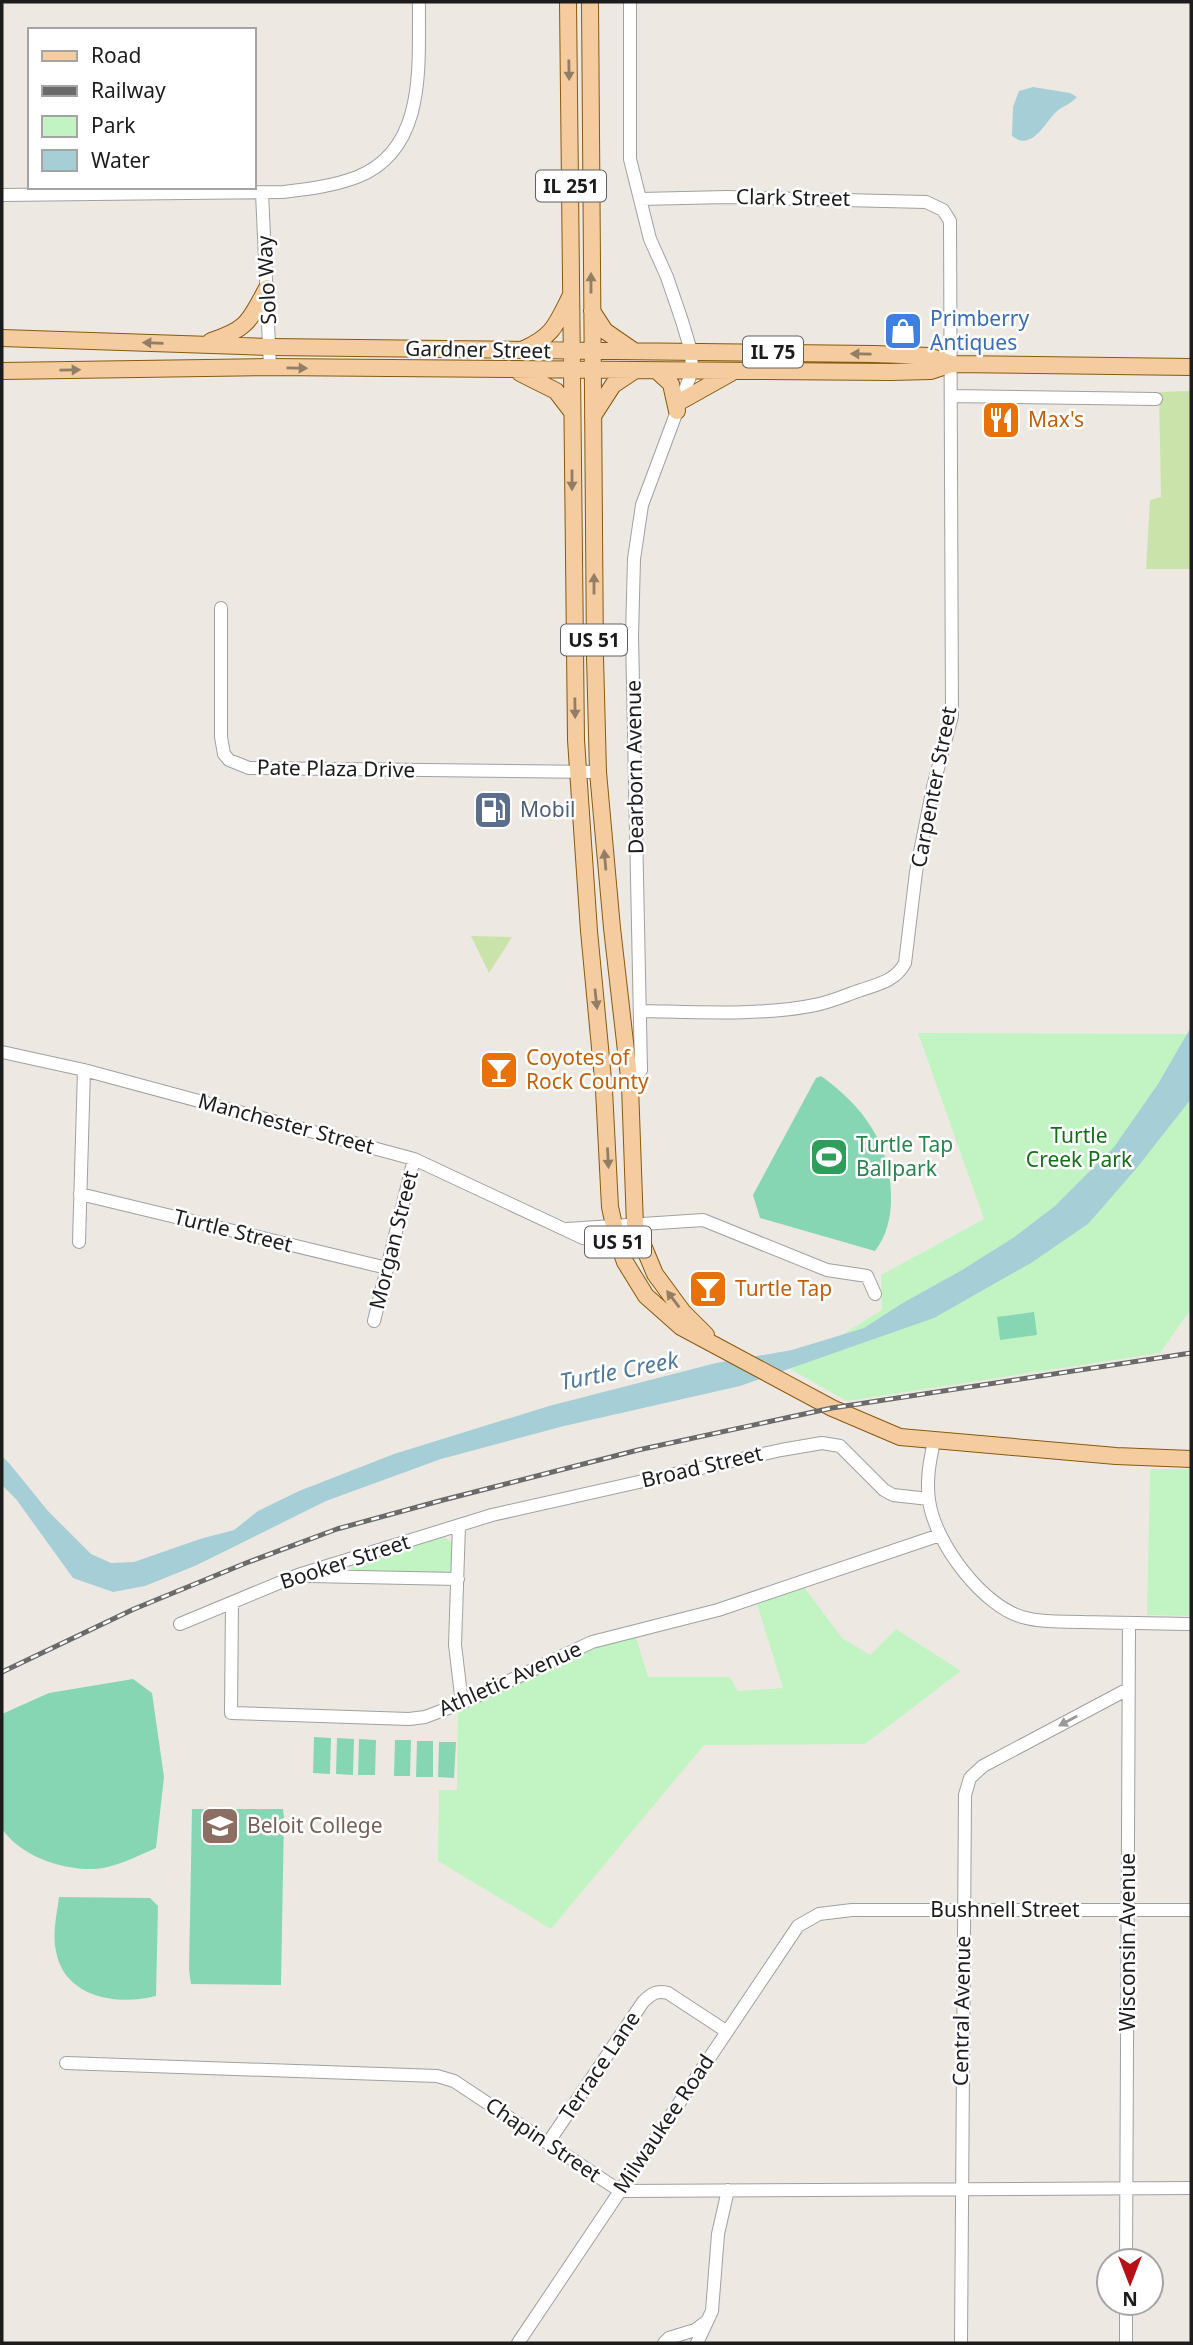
<svg xmlns="http://www.w3.org/2000/svg" width="1193" height="2345" viewBox="0 0 1193 2345" font-family="'Noto Sans',sans-serif">
	<rect width="100%" height="100%" fill="#ede9e2"/>
	<path fill="#c9e3ab" d="M1191,391V569H1146L1150,500L1161,497L1159,392Z
		M471,936L512,937L489,973Z"/>
	<path fill="#c2f4c3" d="M918,1033L1191,1034V1309L1160,1353L847,1401L788,1368L882,1310L881,1275L984,1219Z
		M1150,1469H1191V1616L1147,1615Z
		M444,1537L453,1543L451,1570L448,1573L351,1570V1567L355,1565Z
		M804,1587L842,1638L870,1655L896,1629L961,1671L865,1744L704,1745L551,1929L438,1861L439,1790H457L458,1711L588,1650L636,1637L648,1677H730L738,1691L783,1688L757,1604Z"/>
	<path fill="#86d6b4" d="M821,1076C864,1107 892,1145 891,1200C891,1218 886,1237 875,1251L760,1218L753,1195L816,1078Z
		M1034,1312L1037,1335L1000,1340L997,1317Z
		M133,1679L152,1693L164,1777L156,1848C137,1856 115,1868 94,1869C61,1870 21,1856 2,1829V1714L49,1693Z
		M314,1737L331,1738L330,1774L313,1773Z
		M337,1738L354,1739L353,1775L336,1774Z
		M359,1739L376,1740L375,1775H358Z
		M395,1740H411L410,1776H394Z
		M417,1741H433V1777H416Z
		M439,1742H456L454,1778L438,1777Z
		M192,1809H283L284,1817L281,1985L191,1984L189,1970Z
		M59,1897L150,1898L158,1906L156,1996C118,2006 64,1998 56,1951C52,1933 57,1914 59,1897Z"/>
	<path fill="#a6ced7" d="M1033,87L1070,93L1077,97C1070,105 1060,107 1055,113C1043,126 1031,151 1012,136L1013,107L1019,91Z
		M1191,1027V1099L1136,1169L1088,1224L1031,1263L934,1318L740,1386L564,1426L441,1459L326,1501L197,1565L145,1586L113,1592L73,1578L16,1499L2,1485V1456L9,1463L48,1511L91,1554L111,1563L134,1562L200,1539L234,1530L258,1511L299,1491L394,1454L549,1406L716,1363L792,1350L864,1328L901,1304L962,1270L1013,1238L1055,1206L1114,1147L1158,1084Z"/>
	<g fill="none" stroke-linecap="round" stroke-linejoin="round">
		<defs>
			<path id="minor" d="M630,2V159L650,239L667,277L682,321L691,351L692,371L642,505L634,559L632,636L641,1070L630,1086
				M262,193L270,367
				M2,195L283,192C308,189 334,186 357,177C428,149 418,63 419,2
				M640,199L727,197L926,202L943,210L950,221L952,716L933,787L916,872L905,963C896,980 880,984 861,990C846,995 831,1002 815,1005C762,1016 696,1012 641,1011
				M951,396L1156,399
				M221,608V737L224,754L229,760L249,768L598,772
				M2,1052L84,1070L414,1159L583,1238C608,1242 615,1240 635,1226
				M80,1194L387,1268
				M567,1229L703,1220L827,1270L867,1276L875,1294
				M79,1242L84,1070
				M374,1321L414,1159
				M934,1441C930,1460 926,1480 929,1500C934,1542 984,1609 1026,1618C1045,1623 1065,1621 1084,1622C1120,1623 1156,1623 1191,1624
				M459,1525L455,1645L462,1703
				M309,1576L458,1579
				M232,1603L231,1713L409,1719L425,1717L462,1703L592,1642L718,1610L940,1535
				M180,1624L298,1575L492,1515L781,1450L822,1443L840,1446L884,1490L893,1495L929,1499
				M66,2063L437,2076L454,2081L620,2191L1191,2188
				M548,2143L643,2002C651,1994 656,1990 668,1993L726,2031
				M1126,2261L1129,1623
				M518,2343L798,1926L819,1914L852,1910H1191
				M664,2343L669,2338L695,2330L707,2321
				M697,2343L712,2311L718,2234L728,2190
				M961,2343L965,1795L970,1778L983,1766L1128,1689
				M1126,2343V2303"/>
			<path id="major" d="M568,2L576,740L589,931L604,1090L610,1207L617,1239L625,1262L646,1296L681,1327L832,1408L900,1437L1116,1456L1191,1459
				M590,2L595,657L598,772L612,928L630,1086L635,1226L655,1274L683,1312L706,1335
				M592,311L605,331L634,351
				M2,338L270,347L874,354L929,356L952,364
				M211,341C248,329 249,321 267,288
				M524,349C553,336 556,325 570,297
				M2,371L270,367L891,372L931,371L952,364L1191,367
				M657,371L671,384L677,411
				M520,373L556,391L572,412
				M681,401L731,373
				M593,416L613,385L634,371"/>
		</defs>
		<use href="#minor" stroke="#a0a0a0" stroke-width="14"/>
		<use href="#major" stroke="#88590c" stroke-width="18"/>
		<use href="#minor" stroke="#fff" stroke-width="12"/>
		<use href="#major" stroke="#f4cca0" stroke-width="16"/>
		<defs>
			<path id="rail" d="M2,1672L134,1609L246,1563L337,1529L443,1500L638,1450L832,1408L1191,1353"/>
		</defs>
		<use href="#rail" stroke="#6a6a6a" stroke-width="5"/>
		<use href="#rail" stroke="#fff" stroke-width="2.5" stroke-dasharray="8" stroke-linecap="butt"/>
	</g>
	<defs><path id="oneway-solid" d="M-6-.8H1V-3.2L6.5 0L1 3.2V.8H-6Z" transform="scale(1.75)"/></defs>
	<g fill="#937d65">
		<use href="#oneway-solid" transform="translate(569 70) rotate(89)"/>
		<use href="#oneway-solid" transform="translate(591 283) rotate(-90)"/>
		<use href="#oneway-solid" transform="translate(153 343) rotate(-178)"/>
		<use href="#oneway-solid" transform="translate(861 354) rotate(-179)"/>
		<use href="#oneway-solid" transform="translate(297 368) rotate(1)"/>
		<use href="#oneway-solid" transform="translate(70 370) rotate(-1)"/>
		<use href="#oneway-solid" transform="translate(572 480) rotate(90)"/>
		<use href="#oneway-solid" transform="translate(594 584) rotate(-90)"/>
		<use href="#oneway-solid" transform="translate(575 708) rotate(89)"/>
		<use href="#oneway-solid" transform="translate(605 860) rotate(-95)"/>
		<use href="#oneway-solid" transform="translate(596 999) rotate(84)"/>
		<use href="#oneway-solid" transform="translate(608 1158) rotate(87)"/>
		<use href="#oneway-solid" transform="translate(673 1299) rotate(-127)"/>
	</g>
	<use fill="#999" href="#oneway-solid" transform="translate(1068 1721) rotate(152)"/>
	<defs>
		<symbol id="shop-square" viewBox="-11 -11 22 22"><rect x="-9" y="-9" width="18" height="18" rx="4" fill="#3f7fe0" stroke="#fff"/><path d="M-5-2.5h2.3a2.7 3.5 0 0 1 5.4 0H5L5.5 6h-11ZM-1.5-2.5h3a1.5 2.3 0 0 0-3 0Z" fill="#fff"/></symbol>
		<symbol id="restaurant-square" viewBox="-11 -11 22 22"><rect x="-9" y="-9" width="18" height="18" rx="4" fill="#e8710a" stroke="#fff"/><path d="M-5-6h1v4h1v-4h1v4h1v-4h1v5L-1.5 .5V6h-2V.5L-5-1ZM5-6V6H3V1.5H1.5Q1.5-4 5-6Z" fill="#fff"/></symbol>
		<symbol id="fuel-square" viewBox="-11 -11 22 22"><rect x="-9" y="-9" width="18" height="18" rx="4" fill="#5c6f8a" stroke="#fff"/><path d="M-5.5-6h7V0h2V4h1.3V-2.5L3-4.5l.8-.8L6-3V5H2.5V1h-1V6h-7ZM-4.2-4.7v3.2H.2V-4.7Z" fill="#fff"/></symbol>
		<symbol id="bar-square" viewBox="-11 -11 22 22"><rect x="-9" y="-9" width="18" height="18" rx="4" fill="#e8710a" stroke="#fff"/><path d="M-6-5H6L.8 .8V4.5H3.5V6h-7V4.5H-.8V.8Z" fill="#fff"/></symbol>
		<symbol id="stadium-square" viewBox="-11 -11 22 22"><rect x="-9" y="-9" width="18" height="18" rx="4" fill="#2e9e5b" stroke="#fff"/><path d="M0-5a6.5 5 0 1 0 0 10a6.5 5 0 1 0 0-10ZM-3.5-1.8h7v3.6h-7Z" fill="#fff"/></symbol>
		<symbol id="university-square" viewBox="-11 -11 22 22"><rect x="-9" y="-9" width="18" height="18" rx="4" fill="#8d6e63" stroke="#fff"/><path d="M0-5L7-2L0 1L-7-2ZM-4 1L0 2.5L4 1V4Q0 6-4 4Z" fill="#fff"/></symbol>
	</defs>
	<g fill-rule="evenodd">
		<use href="#shop-square" x="881" y="309" width="44" height="44"/>
		<use href="#restaurant-square" x="979" y="398" width="44" height="44"/>
		<use href="#fuel-square" x="471" y="788" width="44" height="44"/>
		<use href="#bar-square" x="477" y="1048" width="44" height="44"/>
		<use href="#stadium-square" x="807" y="1135" width="44" height="44"/>
		<use href="#bar-square" x="686" y="1267" width="44" height="44"/>
		<use href="#university-square" x="198" y="1804" width="44" height="44"/>
	</g>
	<g text-anchor="middle" stroke-width="5" stroke-linejoin="round" paint-order="stroke">
		<g fill="#fff" stroke="#606060" stroke-width="2">
			<rect x="536" y="170.5" width="70" height="31" rx="5"/>
			<rect x="743" y="336.5" width="60" height="31" rx="5"/>
			<rect x="561" y="624.5" width="66" height="31" rx="5"/>
			<rect x="585" y="1226.5" width="66" height="31" rx="5"/>
		</g>
		<g font-size="19" font-weight="bold" fill="#1c1c1c">
			<text x="571" y="193">IL 251</text>
			<text x="773" y="359">IL 75</text>
			<text x="594" y="647">US 51</text>
			<text x="618" y="1249">US 51</text>
		</g>
		<g font-size="21" fill="#1c1c1c" stroke="#fff">
			<text transform="translate(793 198) rotate(1)" y="7">Clark Street</text>
			<text transform="translate(267 280) rotate(-93)" y="7">Solo Way</text>
			<text transform="translate(478 350) rotate(1)" y="7">Gardner Street</text>
			<text transform="translate(635 767) rotate(-91)" y="7">Dearborn Avenue</text>
			<text transform="translate(336 769) rotate(1)" y="7">Pate Plaza Drive</text>
			<text transform="translate(934 787) rotate(-79)" y="7">Carpenter Street</text>
			<text transform="translate(286 1124) rotate(15)" y="7">Manchester Street</text>
			<text transform="translate(233 1231) rotate(14)" y="7">Turtle Street</text>
			<text transform="translate(394 1240) rotate(-76)" y="7">Morgan Street</text>
			<text transform="translate(702 1467) rotate(-13)" y="7">Broad Street</text>
			<text transform="translate(345 1562) rotate(-18)" y="7">Booker Street</text>
			<text transform="translate(510 1679) rotate(-24)" y="7">Athletic Avenue</text>
			<text x="1005" y="1917">Bushnell Street</text>
			<text transform="translate(1128 1942) rotate(-90)" y="7">Wisconsin Avenue</text>
			<text transform="translate(962 2011) rotate(-89)" y="7">Central Avenue</text>
			<text transform="translate(600 2066) rotate(-56)" y="7">Terrace Lane</text>
			<text transform="translate(664 2124) rotate(-56)" y="7">Milwaukee Road</text>
			<text transform="translate(543 2140) rotate(34)" y="7">Chapin Street</text>
		</g>
		<g font-size="21" fill="#366cbe" stroke="#fff" text-anchor="start">
			<text x="930" y="326">Primberry<tspan x="930" dy="24">Antiques</tspan></text>
		</g>
		<g font-size="21" fill="#c56008" stroke="#fff" text-anchor="start">
			<text x="1028" y="427">Max's</text>
			<text x="526" y="1065">Coyotes of<tspan x="526" dy="24">Rock County</tspan></text>
			<text x="735" y="1296">Turtle Tap</text>
		</g>
		<g font-size="21" fill="#4e5e75" stroke="#fff" text-anchor="start">
			<text x="520" y="817">Mobil</text>
		</g>
		<g font-size="21" fill="#147017" stroke="#fff">
			<text x="1079" y="1143">Turtle<tspan x="1079" dy="24">Creek Park</tspan></text>
		</g>
		<g font-size="21" fill="#27864d" stroke="#fff" text-anchor="start">
			<text x="856" y="1152">Turtle Tap<tspan x="856" dy="24">Ballpark</tspan></text>
		</g>
		<g font-size="21" fill="#785e54" stroke="#fff" text-anchor="start">
			<text x="247" y="1833">Beloit College</text>
		</g>
		<g font-size="23" font-style="italic" fill="#4e799c" stroke="#fff">
			<text transform="translate(619 1371) rotate(-11)" y="8">Turtle Creek</text>
		</g>
	</g>
	<rect width="1193" height="2345" fill="none" stroke="#1c1c1c" stroke-width="7"/>
	<rect x="28" y="28" width="228" height="161" fill="#ffffff" stroke="#a4a4a4" stroke-width="2"/>
	<rect x="42" y="51" width="35" height="10" fill="#f4cca0" stroke="#a4a4a4" stroke-width="2"/>
	<text x="91" y="63" font-size="21" fill="#1c1c1c">Road</text>
	<rect x="42" y="86" width="35" height="10" fill="#6a6a6a" stroke="#a4a4a4" stroke-width="2"/>
	<text x="91" y="98" font-size="21" fill="#1c1c1c">Railway</text>
	<rect x="42" y="116" width="35" height="21" fill="#c2f4c3" stroke="#a4a4a4" stroke-width="2"/>
	<text x="91" y="133" font-size="21" fill="#1c1c1c">Park</text>
	<rect x="42" y="150" width="35" height="21" fill="#a6ced7" stroke="#a4a4a4" stroke-width="2"/>
	<text x="91" y="168" font-size="21" fill="#1c1c1c">Water</text>
	<g transform="translate(1130 2282) rotate(180)"><circle r="33" fill="#ffffff" stroke="#a4a4a4" stroke-width="2"/>
	<path d="M0-5L12 26L0 18L-12 26Z" fill="#b81017"/>
	<text y="-10" font-size="19" font-weight="bold" text-anchor="middle" fill="#1c1c1c">N</text>
	</g>
</svg>
